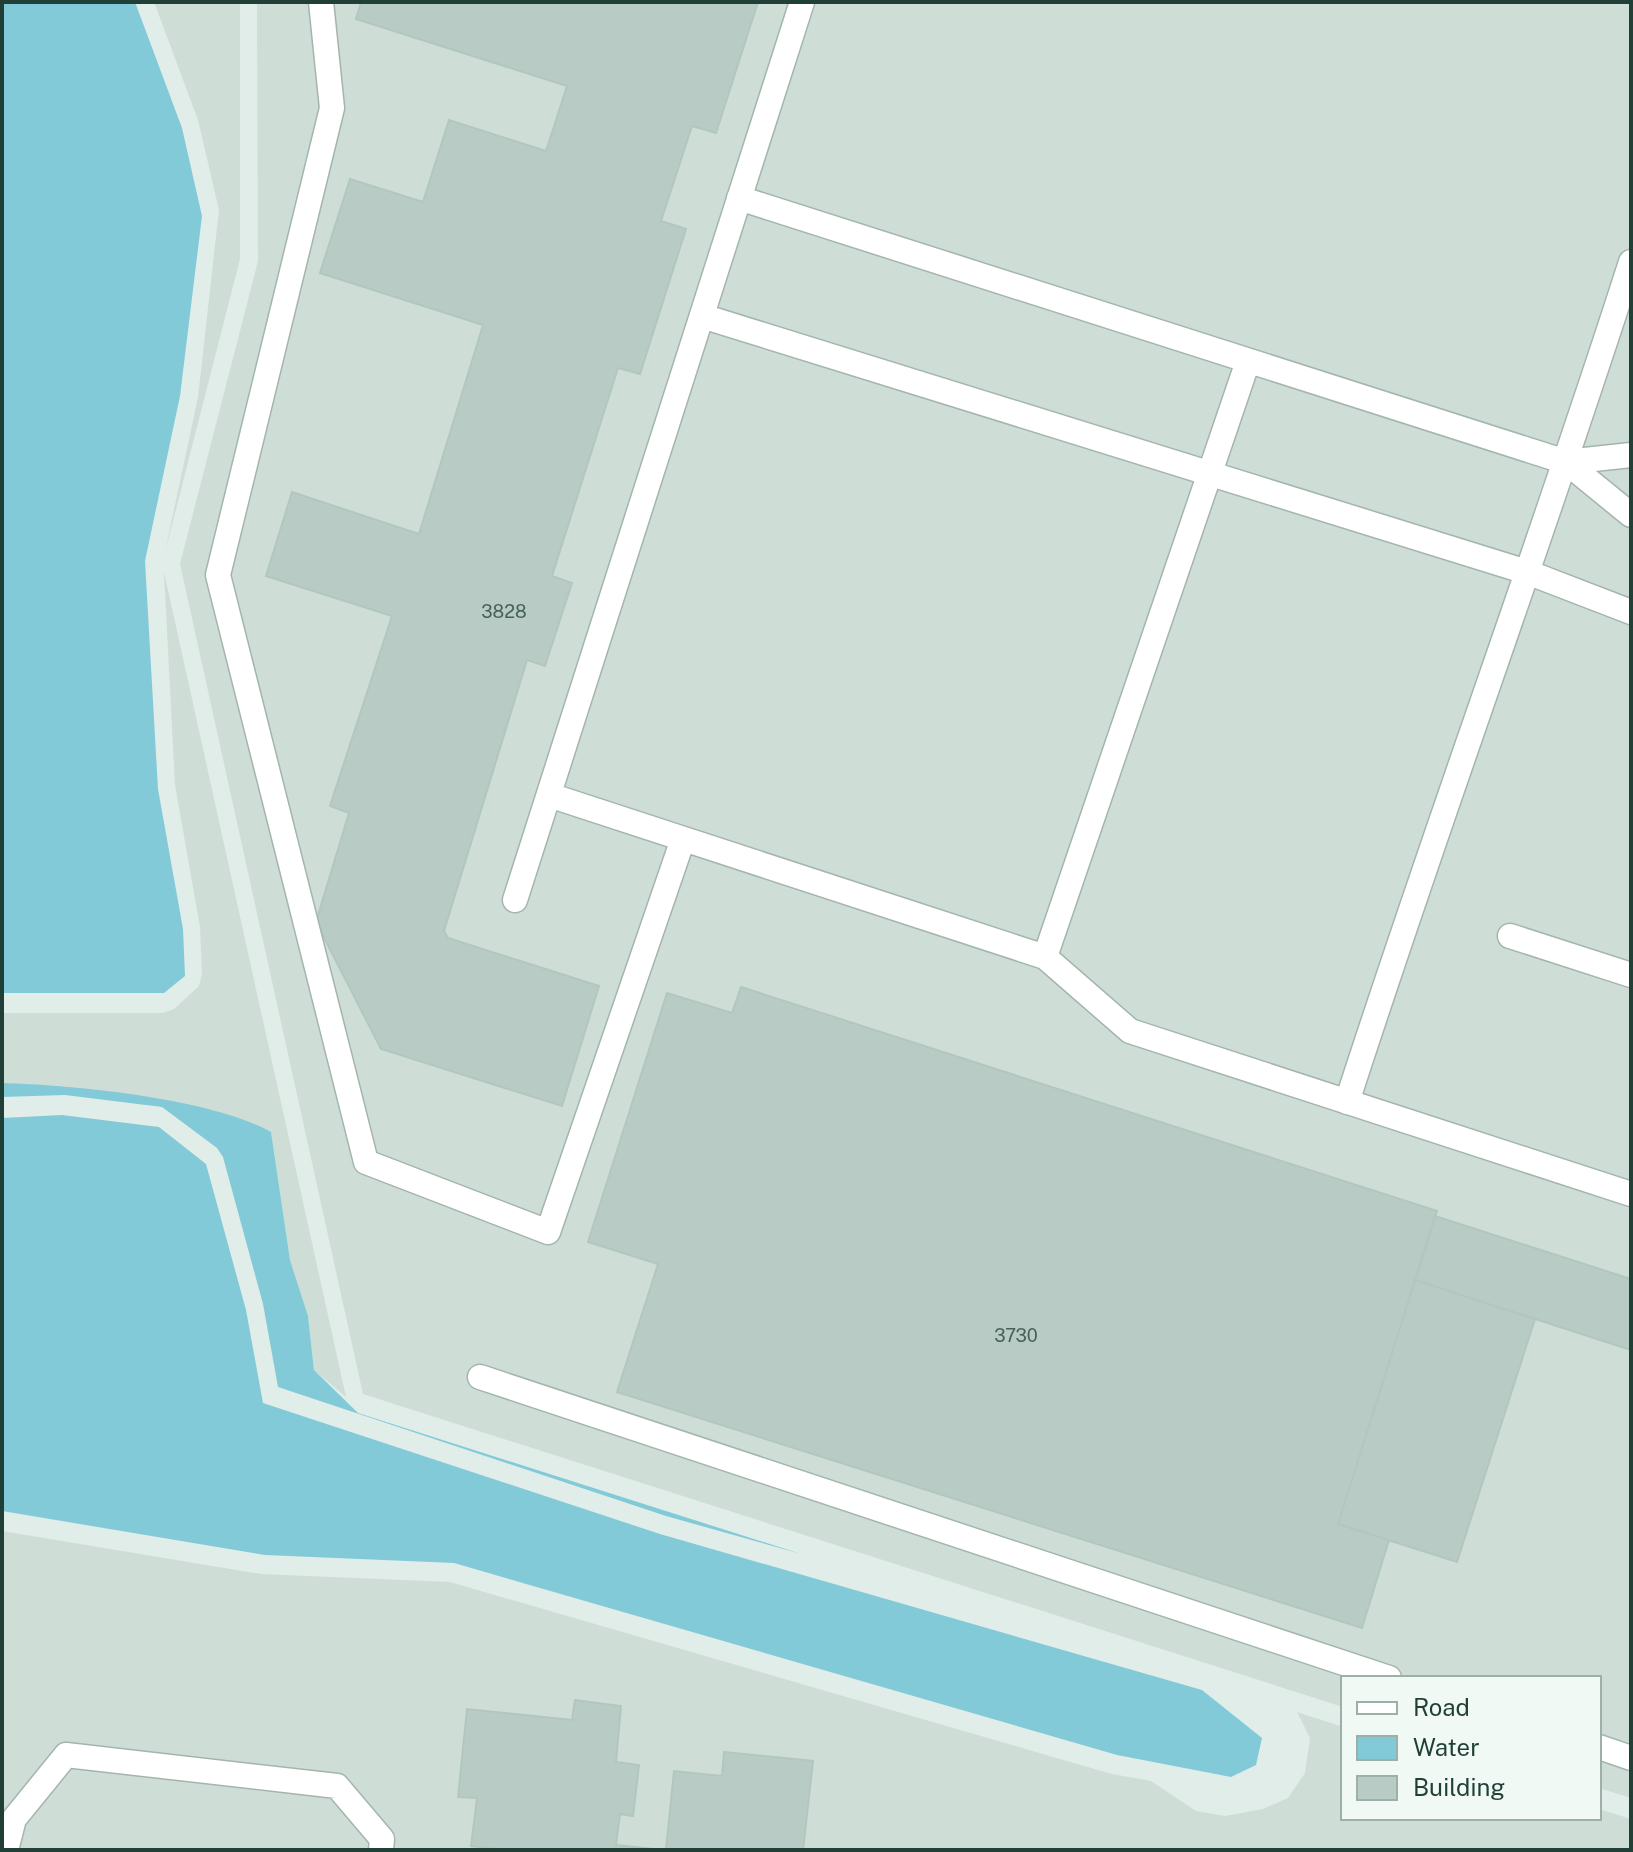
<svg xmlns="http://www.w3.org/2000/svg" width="1633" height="1852" viewBox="0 0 1633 1852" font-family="'Public Sans',sans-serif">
	<rect width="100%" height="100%" fill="#e1ede8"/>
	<path fill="#cfddd7" d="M154,2H240V259L165,552L198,397L219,210L198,120Z
		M257,2H1631V1798L1599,1788V1678H1343V1707L363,1394L180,564L258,261Z
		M164,572L346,1397L314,1370L308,1316L290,1260L271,1132L125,1094L2,1083V1013H163L174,1009L199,986L202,974L200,927L175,785Z
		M2,1531L261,1574L450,1582L1112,1774L1151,1781L1196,1811L1225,1816L1263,1809L1288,1798L1305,1773L1310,1738L1297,1712L1343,1727V1818H1599V1809L1631,1819V1850H2Z"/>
	<path fill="#83cad8" d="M2,2H135L182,128L202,216L180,396L145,561L158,789L183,929L185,976L164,993H2Z
		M2,1083C73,1085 210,1098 271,1132L290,1260L308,1316L314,1370L358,1413L801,1554L666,1516L278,1387L263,1304L223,1157L217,1148L162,1107L65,1095L2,1097Z
		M62,1115L159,1127L206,1164L246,1310L263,1403L660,1534L1202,1690L1262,1738L1256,1765L1231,1777L1117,1755L454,1563L265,1555L2,1511V1118Z"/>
	<path fill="#b8cbc4" stroke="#b2c7bf" stroke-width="2" d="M361,2H758L716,133L692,126L661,221L686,229L640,374L618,368L552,576L572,583L545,666L527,660L444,931L448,938L599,986L562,1106L381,1049L316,922L349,813L330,806L392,616L266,576L292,492L419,534L483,325L320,273L350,179L423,202L449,120L546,151L567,86L356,19Z
		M741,987L1437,1211L1338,1524L1389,1540L1362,1628L617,1392L658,1264L588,1242L667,993L732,1013Z
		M1435,1216L1631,1279V1350L1415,1280Z
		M1415,1280L1535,1319L1457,1562L1338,1524Z
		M575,1700L621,1706L616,1762L639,1765L633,1816L620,1814L616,1845L663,1850H505L471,1846L477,1798L458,1797L467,1709L572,1720Z
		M724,1752L813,1761L803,1850H666L674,1771L722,1776Z"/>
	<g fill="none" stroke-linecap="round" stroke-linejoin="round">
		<defs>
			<path id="minor" d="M321,2L332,108L218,575L366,1162L548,1232L683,839
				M739,198L1566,462L1631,515
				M702,316L1527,572L1631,612
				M1566,462L1631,455
				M549,795L1045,957L1130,1031L1631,1194
				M515,900L802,2
				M1510,936L1631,975
				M1045,957L1248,361
				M1347,1102C1438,820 1541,543 1631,262
				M480,1377L1389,1678
				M1599,1747L1631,1758
				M6,1850L14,1819L66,1755L337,1786L382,1839L381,1850"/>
		</defs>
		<use href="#minor" stroke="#a3b5af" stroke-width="27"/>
		<use href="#minor" stroke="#fff" stroke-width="24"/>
	</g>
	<g text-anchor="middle" stroke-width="6" stroke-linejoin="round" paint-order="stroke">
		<g font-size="18" fill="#45625a">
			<text x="504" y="618">3828</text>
			<text x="1016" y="1342">3730</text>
		</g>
	</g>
	<rect width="1633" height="1852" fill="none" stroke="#1f3f37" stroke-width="8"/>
	<rect x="1341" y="1676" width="260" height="144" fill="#f1f9f5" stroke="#9dafa9" stroke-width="2"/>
	<rect x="1357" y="1702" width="40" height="12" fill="#ffffff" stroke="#9dafa9" stroke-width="2"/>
	<text x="1413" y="1716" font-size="24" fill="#1f3f37">Road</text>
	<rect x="1357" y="1736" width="40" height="24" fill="#83cad8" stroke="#9dafa9" stroke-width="2"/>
	<text x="1413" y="1756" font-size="24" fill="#1f3f37">Water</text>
	<rect x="1357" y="1776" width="40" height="24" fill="#b8cbc4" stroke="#9dafa9" stroke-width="2"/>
	<text x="1413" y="1796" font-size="24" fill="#1f3f37">Building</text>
</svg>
